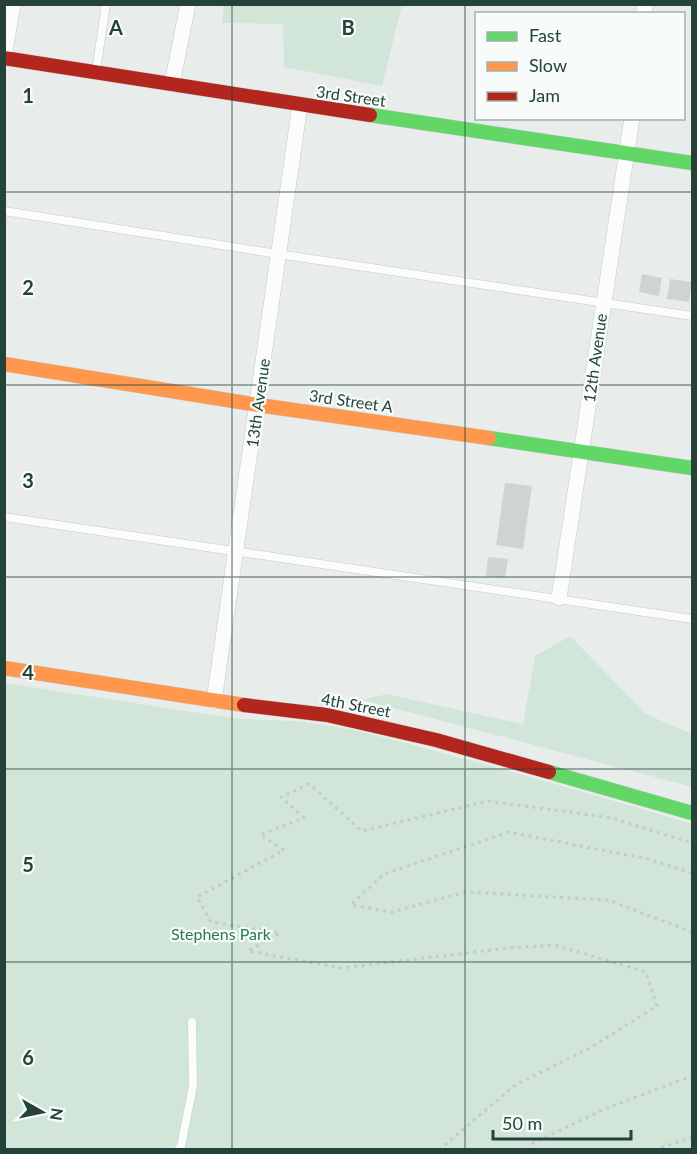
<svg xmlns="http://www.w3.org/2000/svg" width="697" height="1154" viewBox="0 0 697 1154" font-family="Lato,sans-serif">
	<rect width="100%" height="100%" fill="#e8edeb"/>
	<path fill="#d1e6d8" d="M224,5V4L402,5L382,86L284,67L283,24L222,23Z
		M570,636L646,714L692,734V787L363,700L386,694L523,724L535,656Z
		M4,683L239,719C263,720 287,720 312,723C364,730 416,746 468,760C543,780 618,802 692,824V1149H5Z"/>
	<path fill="#cfd4d2" d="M642,274L662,278L659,296L639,292Z
		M670,279L692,282L689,302L667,299Z
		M505,483L532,486L523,549L496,545Z
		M488,557L508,559L505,578L486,576Z"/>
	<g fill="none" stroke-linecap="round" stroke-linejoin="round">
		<defs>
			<path id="lane" d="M96,71L106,4
				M4,211L278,254L692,316
				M4,517L692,619
				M178,1150L181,1146L193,1086L192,1022"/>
			<path id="street" d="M644,14L645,4
				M4,56L13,4
				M172,84L188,4
				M559,598L632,118
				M214,701L300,105"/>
			<path id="fast" d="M370,115L692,163
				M489,438L692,468
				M549,772L692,813"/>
			<path id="slow" d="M4,364L258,405L489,438
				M4,668L244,705"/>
			<path id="jam" d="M4,58L370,115
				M244,705L327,715L436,740L549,772"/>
		</defs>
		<use href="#lane" stroke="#c5cac8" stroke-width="9"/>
		<use href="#street" stroke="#c5cac8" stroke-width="16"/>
		<use href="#fast" stroke="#c3cbc8" stroke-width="15"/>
		<use href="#slow" stroke="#c3cbc8" stroke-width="15"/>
		<use href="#jam" stroke="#c3cbc8" stroke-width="15"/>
		<path stroke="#c3ccca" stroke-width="3" stroke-dasharray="3 4.5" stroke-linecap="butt" d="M692,873L648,859L509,832L384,874L351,905L392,912L466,892L608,900L692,932
			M439,1150L515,1085L590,1048L657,1006L646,972L555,945L508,948L342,968L248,951L280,933L211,922L197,897L284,850L260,835L304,818L281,797L309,784L362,831L488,801L612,818L692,843
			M527,1150L533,1143L607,1108L692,1076
			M654,1150L692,1137"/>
		<use href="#lane" stroke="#fcfcfc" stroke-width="8"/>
		<use href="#street" stroke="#fcfcfc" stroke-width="15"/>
		<use href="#fast" stroke="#63d668" stroke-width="14"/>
		<use href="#slow" stroke="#ff974d" stroke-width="14"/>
		<use href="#jam" stroke="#b3261e" stroke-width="14"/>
	</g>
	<path fill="none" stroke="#24423a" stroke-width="1.5" stroke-opacity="0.55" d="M232,4V1150M465,4V1150M4,192H692M4,385H692M4,577H692M4,769H692M4,962H692"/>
	<g text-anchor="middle" stroke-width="4.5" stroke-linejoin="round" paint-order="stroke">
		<g font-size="16" fill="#24423a" stroke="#f7fbf9">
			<text transform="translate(351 96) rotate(8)" y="6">3rd Street</text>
			<text transform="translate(595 358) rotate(-82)" y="6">12th Avenue</text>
			<text transform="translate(351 401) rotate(8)" y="6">3rd Street A</text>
			<text transform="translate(258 403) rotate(-82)" y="6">13th Avenue</text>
			<text transform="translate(356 705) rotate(11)" y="6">4th Street</text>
		</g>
		<g font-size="16" fill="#2d7a4b" stroke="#f7fbf9">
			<text x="221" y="940">Stephens Park</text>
		</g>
	</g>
	<g font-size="20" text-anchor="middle" font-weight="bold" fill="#24423a" stroke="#f7fbf9" stroke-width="4.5" stroke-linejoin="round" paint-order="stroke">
		<text x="116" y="35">A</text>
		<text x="348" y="35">B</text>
		<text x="28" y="103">1</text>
		<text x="28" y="295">2</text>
		<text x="28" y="488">3</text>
		<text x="28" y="680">4</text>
		<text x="28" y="872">5</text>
		<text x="28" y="1065">6</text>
	</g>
	<rect width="697" height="1154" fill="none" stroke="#24423a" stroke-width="12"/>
	<rect x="475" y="12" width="210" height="108" fill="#f7fbf9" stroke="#a3b1ad" stroke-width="1.5"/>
	<rect x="487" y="32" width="30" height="9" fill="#63d668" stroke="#a3b1ad" stroke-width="1.5"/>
	<text x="529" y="42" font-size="18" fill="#24423a">Fast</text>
	<rect x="487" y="62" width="30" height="9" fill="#ff974d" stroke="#a3b1ad" stroke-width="1.5"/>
	<text x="529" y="72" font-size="18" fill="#24423a">Slow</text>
	<rect x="487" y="92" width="30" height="9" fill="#b3261e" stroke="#a3b1ad" stroke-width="1.5"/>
	<text x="529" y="102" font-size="18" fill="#24423a">Jam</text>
	<g transform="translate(42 1112) rotate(99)" stroke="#f7fbf9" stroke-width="4.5" paint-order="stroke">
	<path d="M0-4.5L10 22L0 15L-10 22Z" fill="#24423a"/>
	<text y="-9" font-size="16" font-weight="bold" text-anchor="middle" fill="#24423a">N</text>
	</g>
	<path d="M493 1130v9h138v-9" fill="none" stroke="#24423a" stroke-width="3"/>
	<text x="502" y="1130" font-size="18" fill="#24423a" stroke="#f7fbf9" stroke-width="4.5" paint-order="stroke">50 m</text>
</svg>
